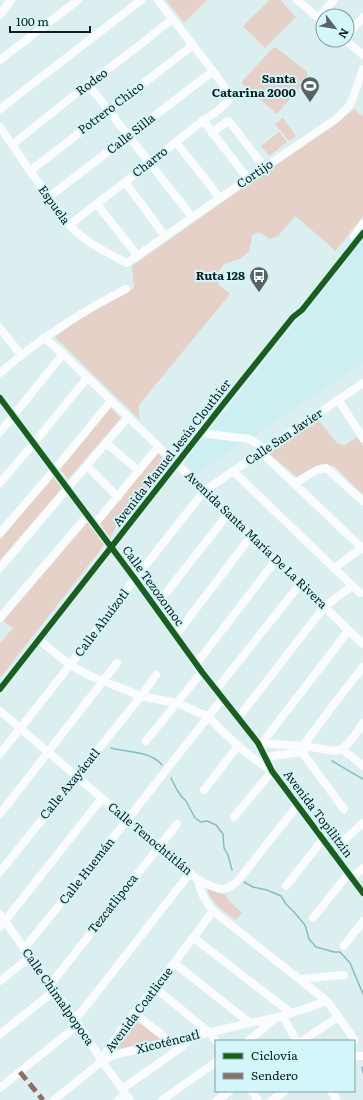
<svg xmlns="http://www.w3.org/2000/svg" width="363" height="1100" viewBox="0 0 363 1100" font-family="Literata,serif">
	<rect width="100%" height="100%" fill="#dbeef0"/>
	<path fill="#cdeff2" d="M363,238V363L197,473L185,462Z"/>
	<path fill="#e5d1c8" d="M166,0H207L184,23Z
		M270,0H280L296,17L265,48L243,26Z
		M273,48H277L307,72L308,76L306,80L277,114L242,84L243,80Z
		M355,108L357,112L363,116V216L335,251L327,243L295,216L278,236L270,239L258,232L252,236L249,252L241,258L224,264L219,271L217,278L218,284L230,294L139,405V419L55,337L90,311L134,288L132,266L351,112Z
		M283,118L296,136L289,141L275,124Z
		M279,132L287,142L269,156L261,146Z
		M110,407L121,418L68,479L60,469Z
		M318,420L337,443L344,446L357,437L363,446V495L334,466L321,464L297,477L268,453Z
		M158,453L168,464L149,488L135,499L122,515L110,538L100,523Z
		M53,477L62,488L0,560V540Z
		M88,522L104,544L102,548L0,678V643L13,628L3,621Z
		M208,888L219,893L225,894L229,901L242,913L236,920C225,912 211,903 207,890Z
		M136,1018L162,1039L111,1051L109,1050Z"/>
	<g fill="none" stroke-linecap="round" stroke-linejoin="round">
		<path stroke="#82bec3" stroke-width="1.5" d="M111,748L115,749C130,752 152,752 162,765
			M332,761L363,779
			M171,778L177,790L182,797L186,801L195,818L201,822L207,821L216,825L223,834L224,848L228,855L232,870
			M244,882L253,887L267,890L281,896L286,904L294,912L305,925L309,939L316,947L334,952H340L350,963L363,994
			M362,1067L363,1073"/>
		<path stroke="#fafcfd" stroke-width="8" d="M297,0L323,22
			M0,15L11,0
			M318,18L334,0
			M347,35L363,17
			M345,40L363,55
			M0,60L78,0
			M88,84L192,217
			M0,109L141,0
			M203,120L248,179
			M0,127L30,171L69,225C85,242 106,252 127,263L220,198L336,119L349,106L353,98L363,69
			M212,133L226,122L229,121L264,167
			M176,142L220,198
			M12,145L88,84L136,48L172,19
			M30,171L193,45
			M125,182L165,236
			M49,197L213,71
			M97,204L137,255
			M69,225C112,193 153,160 195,127C206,118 223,110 230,97L228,92L213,71L158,0
			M354,237L363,224
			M0,328L21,355
			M44,337L63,354L128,417L363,644
			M0,373C40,338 79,313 126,289
			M0,398L135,579L202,672L258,743L272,771L363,893
			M339,401L363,438
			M0,432L63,354
			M201,433L249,439L266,449
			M106,443L139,471
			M261,452L363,549
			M87,466L118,497
			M233,471L360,593
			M0,483L34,443L87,378
			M295,483L317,470L326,468L363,501
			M94,525L158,447
			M0,533L56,468L111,401
			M0,568L128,417
			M334,568L362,548
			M155,607L228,514
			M0,618L87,516
			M176,635L251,536
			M39,640L70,665L88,675L141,696L177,703L209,717L222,731L243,750L261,764L271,769
			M196,664L276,560
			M0,689L221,407L293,317L302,310L363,233
			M216,690L301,583
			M0,711L198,880C201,894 204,899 213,911L327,1001L354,1039V1041
			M238,718L325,606L352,586
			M146,741L202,672
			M258,743L303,746L335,751C348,749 356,733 363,723
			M262,743L349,630
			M342,749L363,766
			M0,754L70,665L135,579L204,491L363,383
			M265,757L303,752
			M204,790L238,746
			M344,809L307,759L304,754L303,746L334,704L363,667
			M0,814L117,663
			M234,817L272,771
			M332,851L363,823
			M0,872L141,696L156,675
			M352,878L363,868
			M198,880C218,889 225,896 241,877L297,806
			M286,886L323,839
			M0,914L50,985L75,1019L102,1061L130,1100
			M313,918L349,873
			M0,927L102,798
			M194,938L291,1013
			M344,946L363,921
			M24,949L127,820L222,699
			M174,963L250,1023
			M300,979L344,975
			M0,981L30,957
			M50,985L177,824
			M154,987L209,1032L216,1041
			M134,1013L171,1042
			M283,1016L289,1028L297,1041
			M75,1019L86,1006L190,873
			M0,1034L54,991
			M248,1041L277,1017
			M302,1041L338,1017
			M354,1056H363
			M102,1061L109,1057L118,1054L250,1023L283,1016L327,1001
			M0,1088L78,1025
			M122,1089L179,1049L192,1037
			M252,1091L258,1100
			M331,1091L337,1100
			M54,1100L102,1061L109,1047L134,1013L174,963L213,911
			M118,1100L126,1094
			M162,1100L216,1062
			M217,1100L230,1091
			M272,1100L285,1091"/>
		<path stroke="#8d6e63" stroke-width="5" stroke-dasharray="10 5" stroke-linecap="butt" d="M20,1072L43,1100"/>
		<defs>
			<path id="cycleway" d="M0,398L135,579L202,672L258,743L272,771L363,893
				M0,689L221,407L293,317L302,310L363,233"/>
		</defs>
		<use href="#cycleway" stroke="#d2f6f9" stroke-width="8"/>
		<use href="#cycleway" stroke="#1b5e20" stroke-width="6"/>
	</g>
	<defs>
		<symbol id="stadium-pin" viewBox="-11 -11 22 30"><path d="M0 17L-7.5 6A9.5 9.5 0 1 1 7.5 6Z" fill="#566667" stroke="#d2f6f9"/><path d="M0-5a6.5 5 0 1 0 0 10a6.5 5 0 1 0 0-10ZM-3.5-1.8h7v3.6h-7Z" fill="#fff"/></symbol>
		<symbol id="bus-pin" viewBox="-11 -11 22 30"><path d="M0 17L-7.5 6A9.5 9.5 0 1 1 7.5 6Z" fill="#566667" stroke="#d2f6f9"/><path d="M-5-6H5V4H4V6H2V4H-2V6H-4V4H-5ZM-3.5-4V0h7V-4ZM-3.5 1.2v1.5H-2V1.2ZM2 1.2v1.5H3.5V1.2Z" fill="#fff"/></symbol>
	</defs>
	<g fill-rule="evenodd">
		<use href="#stadium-pin" x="299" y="75" width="22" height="30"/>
		<use href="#bus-pin" x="248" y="265" width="22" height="30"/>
	</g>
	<g text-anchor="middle" stroke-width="4" stroke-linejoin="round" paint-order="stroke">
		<g font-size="12" font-weight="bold" fill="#0f1c1d" stroke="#d2f6f9" text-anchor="end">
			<text x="296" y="83">Santa<tspan x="296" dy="14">Catarina 2000</tspan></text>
			<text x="245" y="280">Ruta 128</text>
		</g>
		<g font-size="12" fill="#0f1c1d" stroke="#d2f6f9">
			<text transform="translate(92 82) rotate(-37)" y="4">Rodeo</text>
			<text transform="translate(111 108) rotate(-37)" y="4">Potrero Chico</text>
			<text transform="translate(131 134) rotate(-38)" y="4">Calle Silla</text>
			<text transform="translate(150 162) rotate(-38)" y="4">Charro</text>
			<text transform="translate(255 174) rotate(-34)" y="4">Cortijo</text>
			<text transform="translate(54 205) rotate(54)" y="4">Espuela</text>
			<text transform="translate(284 437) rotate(-34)" y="4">Calle San Javier</text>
			<text transform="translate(172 453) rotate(-52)" y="4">Avenida Manuel Jesús Clouthier</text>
			<text transform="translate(256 540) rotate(44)" y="4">Avenida Santa María De La Rivera</text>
			<text transform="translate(153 586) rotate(54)" y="4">Calle Tezozomoc</text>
			<text transform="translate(102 623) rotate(-53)" y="4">Calle Ahuízotl</text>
			<text transform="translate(70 784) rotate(-51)" y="4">Calle Axayácatl</text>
			<text transform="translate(318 814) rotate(53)" y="4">Avenida Topilitzín</text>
			<text transform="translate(150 839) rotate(40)" y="4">Calle Tenochtitlán</text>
			<text transform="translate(87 871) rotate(-52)" y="4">Calle Huemán</text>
			<text transform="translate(113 904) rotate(-52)" y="4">Tezcatlipoca</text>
			<text transform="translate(58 997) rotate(55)" y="4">Calle Chimalpopoca</text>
			<text transform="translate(139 1010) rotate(-53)" y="4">Avenida Coatlicue</text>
			<text transform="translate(168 1042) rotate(-14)" y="4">Xicoténcatl</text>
		</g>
	</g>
	<rect x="215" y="1040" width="140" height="52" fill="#d2f6f9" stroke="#849fa1"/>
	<rect x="223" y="1053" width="20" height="6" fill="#1b5e20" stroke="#849fa1"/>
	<text x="251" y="1060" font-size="12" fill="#0f1c1d">Ciclovía</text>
	<rect x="223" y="1073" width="20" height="6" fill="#8d6e63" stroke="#849fa1"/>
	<text x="251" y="1080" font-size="12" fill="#0f1c1d">Sendero</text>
	<g transform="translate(335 28) rotate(121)"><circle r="19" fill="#d2f6f9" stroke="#849fa1"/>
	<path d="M0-3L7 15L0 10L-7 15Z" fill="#566667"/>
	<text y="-6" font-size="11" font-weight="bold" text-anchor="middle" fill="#0f1c1d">N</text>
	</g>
	<path d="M10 26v6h80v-6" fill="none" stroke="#0f1c1d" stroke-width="2"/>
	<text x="16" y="26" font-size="12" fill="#0f1c1d" stroke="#d2f6f9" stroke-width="3" paint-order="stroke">100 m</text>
</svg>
